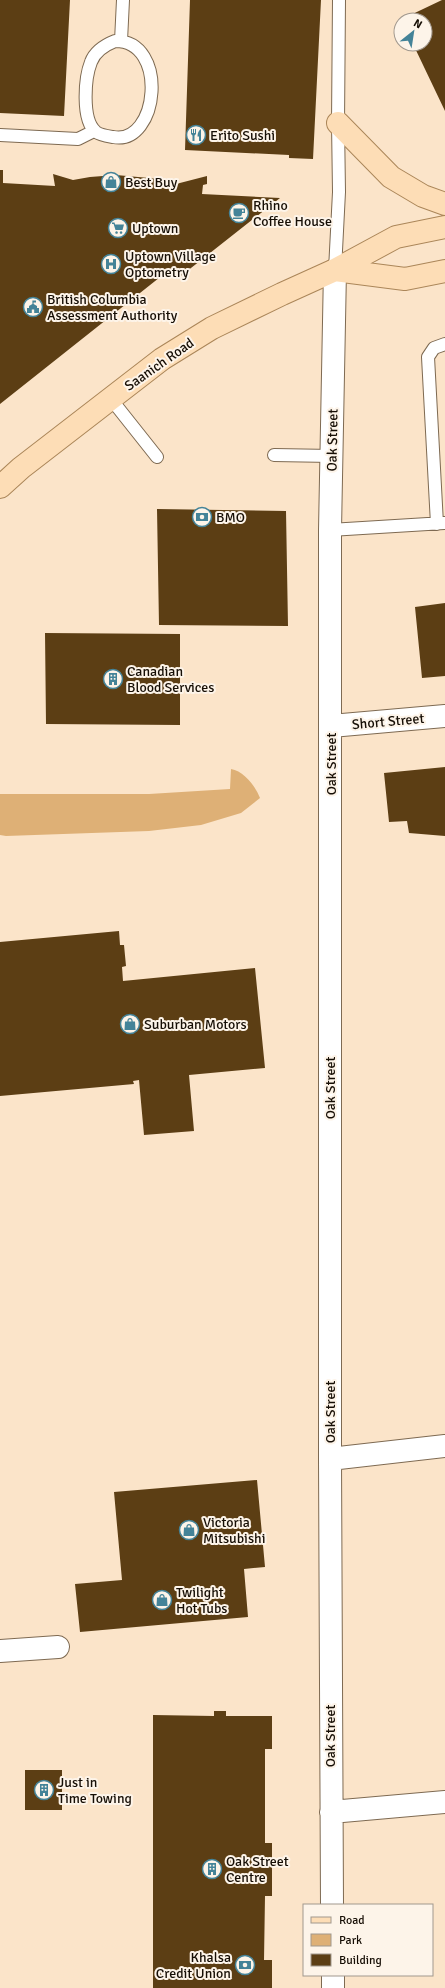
<svg xmlns="http://www.w3.org/2000/svg" width="445" height="1988" viewBox="0 0 445 1988" font-family="Signika,sans-serif">
	<rect width="100%" height="100%" fill="#fbe4c9"/>
	<path fill="#deb076" d="M231,769C244,771 256,787 260,798L241,813L201,825L149,831L6,836L0,835V794H149L230,789Z"/>
	<path fill="#5c3e14" d="M0,0H70L64,116L0,113Z
		M190,0H321L313,159L289,158V155L185,150Z
		M442,0H445V111L413,44H425V20H400Z
		M0,170H3V183L55,186L53,174L73,180L90,177L116,175L160,179L176,184L207,176V184L203,185L202,194L280,198L177,279L169,270L0,404Z
		M157,509L286,511L288,626L159,625Z
		M445,603V676L422,678L415,607Z
		M45,633L180,634V725L46,724Z
		M445,767V836L409,833L407,821L389,822L384,773Z
		M119,931L120,945H124L126,966L122,967L123,981L255,968L265,1068L189,1075L194,1131L144,1135L139,1080L133,1081L134,1084L0,1096V942Z
		M257,1480L265,1567L244,1569L248,1617L80,1632L75,1584L122,1580L114,1492Z
		M214,1711H226V1716H272V1749H265V1843H272V1896H265L264,1960H272V1988H153V1715L214,1716Z
		M25,1770H62V1810H25Z"/>
	<g fill="none" stroke-linecap="round" stroke-linejoin="round">
		<defs>
			<path id="lane" d="M115,41C169,40 159,146 113,137C107,136 100,135 96,132C81,120 85,77 91,62C95,51 105,45 115,41Z
				M121,41L123,0
				M0,135L78,139L94,131
				M335,270L339,192L338,123L339,0
				M111,399L157,457
				M274,455L332,456
				M437,524L428,357L434,348L445,344
				M330,530L444,523"/>
			<path id="street" d="M331,726L445,716
				M330,1459L445,1446
				M0,1651L58,1647
				M331,1812L445,1802
				M332,1905L330,1459V530L335,270
				M333,1975V1988"/>
			<path id="primary" d="M338,123L391,177L423,196L445,204
				M335,270L405,279L445,271
				M0,487L21,468L162,359L212,328L282,294L335,270L396,237L445,227"/>
		</defs>
		<use href="#lane" stroke="#7e6a52" stroke-width="14"/>
		<use href="#street" stroke="#7e6a52" stroke-width="24"/>
		<use href="#primary" stroke="#ab8659" stroke-width="24"/>
		<use href="#lane" stroke="#fff" stroke-width="12"/>
		<use href="#street" stroke="#fff" stroke-width="22"/>
		<use href="#primary" stroke="#fdddb6" stroke-width="22"/>
	</g>
	<defs>
		<symbol id="restaurant-ring" viewBox="-11 -11 22 22"><circle r="9.5" fill="#fdf4e9" stroke="#448398" stroke-width="1.5"/><path d="M-5-6h1v4h1v-4h1v4h1v-4h1v5L-1.5 .5V6h-2V.5L-5-1ZM5-6V6H3V1.5H1.5Q1.5-4 5-6Z" fill="#448398"/></symbol>
		<symbol id="shop-ring" viewBox="-11 -11 22 22"><circle r="9.5" fill="#fdf4e9" stroke="#448398" stroke-width="1.5"/><path d="M-5-2.5h2.3a2.7 3.5 0 0 1 5.4 0H5L5.5 6h-11ZM-1.5-2.5h3a1.5 2.3 0 0 0-3 0Z" fill="#448398"/></symbol>
		<symbol id="cafe-ring" viewBox="-11 -11 22 22"><circle r="9.5" fill="#fdf4e9" stroke="#448398" stroke-width="1.5"/><path d="M-5.5-4.5H6V0H3Q3 3.5 0 3.5H-2.5Q-5.5 3.5-5.5 0ZM3-3.2v2h1.7v-2ZM-6 4.5H4V6H-6Z" fill="#448398"/></symbol>
		<symbol id="supermarket-ring" viewBox="-11 -11 22 22"><circle r="9.5" fill="#fdf4e9" stroke="#448398" stroke-width="1.5"/><path d="M-6-5.5h2.5l.6 2H6L4.5 2H-2.5L-4.4-4H-6ZM-1.5 3.2a1.3 1.3 0 1 0 .1 0ZM3 3.2a1.3 1.3 0 1 0 .1 0Z" fill="#448398"/></symbol>
		<symbol id="hospital-ring" viewBox="-11 -11 22 22"><circle r="9.5" fill="#fdf4e9" stroke="#448398" stroke-width="1.5"/><path d="M-5-5h3v3.5h4V-5h3V5h-3V1.5h-4V5h-3Z" fill="#448398"/></symbol>
		<symbol id="civic-ring" viewBox="-11 -11 22 22"><circle r="9.5" fill="#fdf4e9" stroke="#448398" stroke-width="1.5"/><path d="M-.6-6.5H3V-4.5H.6V-3L4-1V1h2V6H-6V1h2V-1L-.6-3ZM-1.2 2.5V6h2.4V2.5Z" fill="#448398"/></symbol>
		<symbol id="bank-ring" viewBox="-11 -11 22 22"><circle r="9.5" fill="#fdf4e9" stroke="#448398" stroke-width="1.5"/><path d="M-6-4H6V4H-6ZM0-2.3a2.3 2.3 0 1 0 0 4.6a2.3 2.3 0 1 0 0-4.6Z" fill="#448398"/></symbol>
		<symbol id="building-ring" viewBox="-11 -11 22 22"><circle r="9.5" fill="#fdf4e9" stroke="#448398" stroke-width="1.5"/><path d="M-4-6H4V6H1V3H-1V6H-4ZM-2.5-4.3h1.7v1.8h-1.7ZM.8-4.3h1.7v1.8H.8ZM-2.5-1h1.7V.8h-1.7ZM.8-1h1.7V.8H.8Z" fill="#448398"/></symbol>
	</defs>
	<g fill-rule="evenodd">
		<use href="#restaurant-ring" x="185" y="124" width="22" height="22"/>
		<use href="#shop-ring" x="100" y="171" width="22" height="22"/>
		<use href="#cafe-ring" x="228" y="202" width="22" height="22"/>
		<use href="#supermarket-ring" x="107" y="217" width="22" height="22"/>
		<use href="#hospital-ring" x="100" y="253" width="22" height="22"/>
		<use href="#civic-ring" x="22" y="296" width="22" height="22"/>
		<use href="#bank-ring" x="191" y="506" width="22" height="22"/>
		<use href="#building-ring" x="102" y="668" width="22" height="22"/>
		<use href="#shop-ring" x="119" y="1013" width="22" height="22"/>
		<use href="#shop-ring" x="178" y="1519" width="22" height="22"/>
		<use href="#shop-ring" x="151" y="1589" width="22" height="22"/>
		<use href="#building-ring" x="33" y="1779" width="22" height="22"/>
		<use href="#building-ring" x="201" y="1858" width="22" height="22"/>
		<use href="#bank-ring" x="234" y="1954" width="22" height="22"/>
	</g>
	<g text-anchor="middle" stroke-width="4" stroke-linejoin="round" paint-order="stroke">
		<g font-size="14" fill="#160e05" stroke="#fdf4e9" text-anchor="start">
			<text x="210" y="140">Erito Sushi</text>
			<text x="125" y="187">Best Buy</text>
			<text x="253" y="210">Rhino<tspan x="253" dy="16">Coffee House</tspan></text>
			<text x="132" y="233">Uptown</text>
			<text x="125" y="261">Uptown Village<tspan x="125" dy="16">Optometry</tspan></text>
			<text x="47" y="304">British Columbia<tspan x="47" dy="16">Assessment Authority</tspan></text>
			<text x="216" y="522">BMO</text>
			<text x="127" y="676">Canadian<tspan x="127" dy="16">Blood Services</tspan></text>
			<text x="144" y="1029">Suburban Motors</text>
			<text x="203" y="1527">Victoria<tspan x="203" dy="16">Mitsubishi</tspan></text>
			<text x="176" y="1597">Twilight<tspan x="176" dy="16">Hot Tubs</tspan></text>
			<text x="58" y="1787">Just in<tspan x="58" dy="16">Time Towing</tspan></text>
			<text x="226" y="1866">Oak Street<tspan x="226" dy="16">Centre</tspan></text>
			<text x="231" y="1962" text-anchor="end">Khalsa<tspan x="231" dy="16">Credit Union</tspan></text>
		</g>
		<g font-size="14" fill="#160e05" stroke="#fdf4e9">
			<text transform="translate(159 364) rotate(-35)" y="5">Saanich Road</text>
			<text transform="translate(332 440) rotate(-89)" y="5">Oak Street</text>
			<text transform="translate(388 721) rotate(-5)" y="5">Short Street</text>
			<text transform="translate(331 764) rotate(-90)" y="5">Oak Street</text>
			<text transform="translate(330 1088) rotate(-90)" y="5">Oak Street</text>
			<text transform="translate(330 1412) rotate(-90)" y="5">Oak Street</text>
			<text transform="translate(330 1736) rotate(-90)" y="5">Oak Street</text>
		</g>
	</g>
	<rect x="303" y="1904" width="130" height="72" fill="#fdf4e9" stroke="#a1988e"/>
	<rect x="311" y="1917" width="20" height="6" fill="#fdddb6" stroke="#a1988e"/>
	<text x="339" y="1924" font-size="12" fill="#160e05">Road</text>
	<rect x="311" y="1934" width="20" height="12" fill="#deb076" stroke="#a1988e"/>
	<text x="339" y="1944" font-size="12" fill="#160e05">Park</text>
	<rect x="311" y="1954" width="20" height="12" fill="#5c3e14" stroke="#a1988e"/>
	<text x="339" y="1964" font-size="12" fill="#160e05">Building</text>
	<g transform="translate(413 32) rotate(30)"><circle r="19" fill="#fdf4e9" stroke="#a1988e"/>
	<path d="M0-3L7 15L0 10L-7 15Z" fill="#448398"/>
	<text y="-6" font-size="11" font-weight="bold" text-anchor="middle" fill="#160e05">N</text>
	</g>
</svg>
